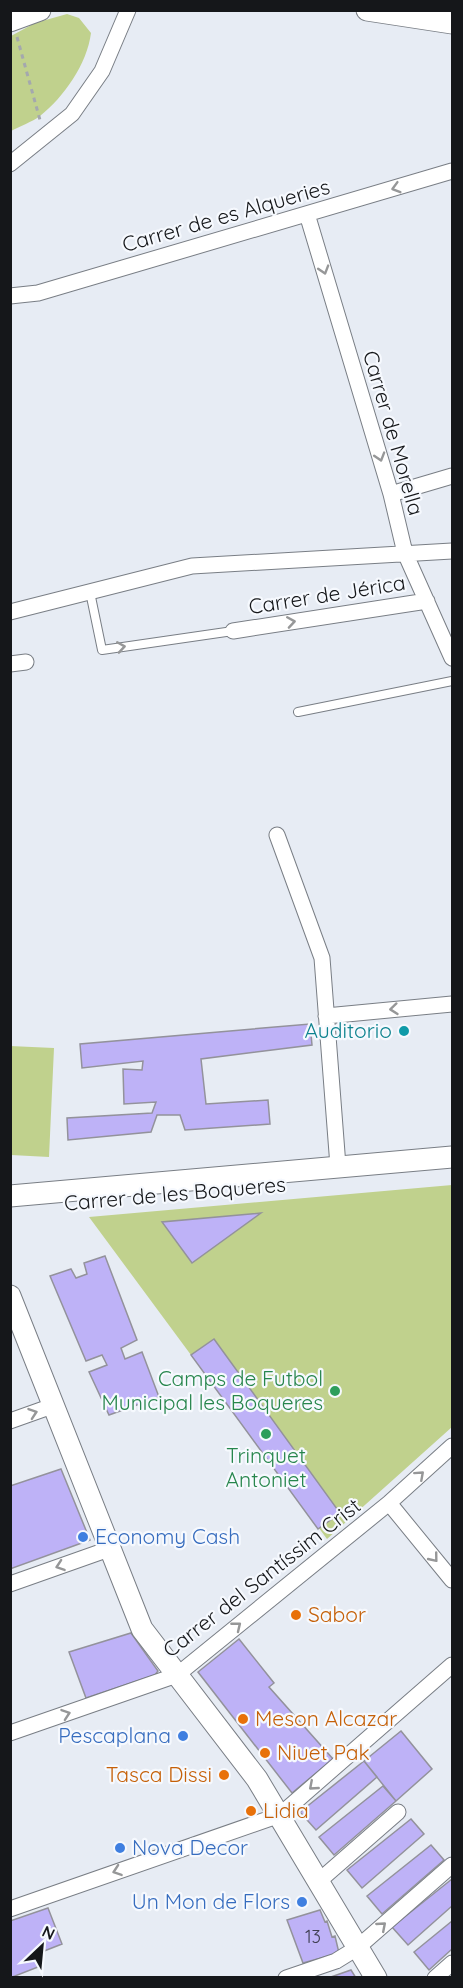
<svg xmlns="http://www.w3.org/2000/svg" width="463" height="1988" viewBox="0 0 463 1988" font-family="Quicksand,sans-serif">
	<rect width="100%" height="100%" fill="#e7ecf4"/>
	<path fill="#c0d18d" d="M67,14L79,18L91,33C87,64 64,97 40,116C32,122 20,126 11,131V36L35,23Z
		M10,1046L54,1048L49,1157L11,1155Z
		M452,1185V1427L327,1539L89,1217Z"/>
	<path fill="#beb2f7" stroke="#93929b" stroke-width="1.5" d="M310,1024L312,1045L201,1059L206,1104L268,1100L270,1124L185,1130L180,1115H157L151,1132L68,1140L67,1118L152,1113L156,1102L124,1104L123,1069L142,1070L143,1061L82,1068L80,1044Z
		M261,1213L192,1263L162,1222Z
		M105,1256L137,1340L121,1348L125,1359L142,1352L159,1397L109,1415L89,1372L107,1365L102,1355L86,1361L50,1276L71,1269L76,1278L87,1274L84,1263Z
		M214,1339L340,1513L318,1529L191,1355Z
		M61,1469L90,1540L10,1569V1486Z
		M131,1633L158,1671L155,1675L86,1698L69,1652Z
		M239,1639L274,1683L269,1687L333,1759L292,1793L198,1672Z
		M401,1731L432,1769L396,1801L364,1761Z
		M364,1761L377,1777L316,1830L300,1812Z
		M383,1786L396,1801L334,1855L319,1837Z
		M411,1819L424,1834L362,1888L347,1870Z
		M431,1845L444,1860L382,1914L367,1896Z
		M452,1879V1906L408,1945L392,1927Z
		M48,1908L62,1944L39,1953L43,1965L10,1978V1921Z
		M320,1910L325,1922L327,1921L332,1937L335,1936L339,1953L303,1963L287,1920Z
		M452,1921V1949L429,1970L414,1952Z
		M351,1970L356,1978H328Z"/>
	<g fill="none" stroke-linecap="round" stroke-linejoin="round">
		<defs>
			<path id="lane" d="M90,592L102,650L233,631
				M298,712L452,681"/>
			<path id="street" d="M10,164L72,114L102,71L128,10
				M307,214L391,494L405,553L452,658
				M10,296L38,293L452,171
				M391,494L452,476
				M10,612L192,566L452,551
				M233,631L427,601
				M10,664L26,662
				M277,835L322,958L338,1166
				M326,1016L452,1004
				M10,1421L55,1405
				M389,1503L452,1580
				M10,1584L109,1549
				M10,1733L177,1675L389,1503L452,1446
				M319,1881L398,1812
				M10,1909L280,1815L452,1665
				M286,1978L336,1961L357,1948L452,1865
				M435,1978L452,1963"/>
			<path id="secondary" d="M367,10L452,23
				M10,21L40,10
				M10,1196L452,1157
				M10,1296L142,1629L257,1779L376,1978"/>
		</defs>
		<use href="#lane" stroke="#797e85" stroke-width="10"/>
		<use href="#street" stroke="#797e85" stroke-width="17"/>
		<use href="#secondary" stroke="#797e85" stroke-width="23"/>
		<path stroke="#a4a8ae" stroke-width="3" stroke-dasharray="4.5 4.5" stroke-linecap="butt" d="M17,37L40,120"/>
		<use href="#lane" stroke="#fff" stroke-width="8"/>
		<use href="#street" stroke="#fff" stroke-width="15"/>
		<use href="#secondary" stroke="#fff" stroke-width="21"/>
	</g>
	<defs><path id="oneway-chevron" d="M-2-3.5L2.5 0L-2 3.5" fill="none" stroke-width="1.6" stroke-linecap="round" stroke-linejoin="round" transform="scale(1.5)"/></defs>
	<g stroke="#969798">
		<use href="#oneway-chevron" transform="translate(396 188) rotate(164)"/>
		<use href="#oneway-chevron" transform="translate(324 270) rotate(73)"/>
		<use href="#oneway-chevron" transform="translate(380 457) rotate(73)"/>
		<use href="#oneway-chevron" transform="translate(291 622) rotate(-9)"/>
		<use href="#oneway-chevron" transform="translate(121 647) rotate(-9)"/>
		<use href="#oneway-chevron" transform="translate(394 1009) rotate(174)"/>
		<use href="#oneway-chevron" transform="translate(33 1413) rotate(-19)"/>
		<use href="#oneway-chevron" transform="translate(420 1475) rotate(-42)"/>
		<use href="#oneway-chevron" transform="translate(434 1558) rotate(51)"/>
		<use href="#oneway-chevron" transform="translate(60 1566) rotate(161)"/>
		<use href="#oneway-chevron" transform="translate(237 1626) rotate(-39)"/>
		<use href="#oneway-chevron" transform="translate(66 1714) rotate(-19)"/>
		<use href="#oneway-chevron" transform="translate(313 1786) rotate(139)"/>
		<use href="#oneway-chevron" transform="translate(117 1871) rotate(161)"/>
		<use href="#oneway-chevron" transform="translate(382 1926) rotate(-41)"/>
	</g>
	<circle fill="#0f9aa8" stroke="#f6f9fe" stroke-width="2" cx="404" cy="1031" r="6"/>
	<g fill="#2e9e5b" stroke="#f6f9fe" stroke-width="2">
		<circle cx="335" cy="1391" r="6"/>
		<circle cx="266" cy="1434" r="6"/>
	</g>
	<g fill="#3f7fe0" stroke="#f6f9fe" stroke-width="2">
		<circle cx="83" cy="1537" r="6"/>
		<circle cx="183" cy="1736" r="6"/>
		<circle cx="120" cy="1848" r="6"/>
		<circle cx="302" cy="1902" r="6"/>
	</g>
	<g fill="#e8710a" stroke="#f6f9fe" stroke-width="2">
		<circle cx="296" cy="1615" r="6"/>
		<circle cx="243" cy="1719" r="6"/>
		<circle cx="265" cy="1753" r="6"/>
		<circle cx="224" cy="1775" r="6"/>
		<circle cx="251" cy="1811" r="6"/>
	</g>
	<g text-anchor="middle" stroke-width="4.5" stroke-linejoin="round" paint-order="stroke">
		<g font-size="18" fill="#3f3e51">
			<text x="313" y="1943">13</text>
		</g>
		<g font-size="21" fill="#15171a" stroke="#f6f9fe">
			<text transform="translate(226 216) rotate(-16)" y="7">Carrer de es Alqueries</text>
			<text transform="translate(393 433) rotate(74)" y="7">Carrer de Morella</text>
			<text transform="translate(327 595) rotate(-9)" y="7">Carrer de Jérica</text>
			<text transform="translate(175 1194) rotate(-5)" y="7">Carrer de les Boqueres</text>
			<text transform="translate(262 1578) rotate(-38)" y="7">Carrer del Santíssim Crist</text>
		</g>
		<g font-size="21" fill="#0d838f" stroke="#f6f9fe" text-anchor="end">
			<text x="392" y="1038">Auditorio</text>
		</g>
		<g font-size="21" fill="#27864d" stroke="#f6f9fe" text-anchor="end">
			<text x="323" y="1386">Camps de Futbol<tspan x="323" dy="24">Municipal les Boqueres</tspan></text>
			<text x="266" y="1463" text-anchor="middle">Trinquet<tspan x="266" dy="24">Antoniet</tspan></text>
		</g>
		<g font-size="21" fill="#366cbe" stroke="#f6f9fe" text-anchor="start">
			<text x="95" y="1544">Economy Cash</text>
			<text x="171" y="1743" text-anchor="end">Pescaplana</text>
			<text x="132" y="1855">Nova Decor</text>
			<text x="290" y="1909" text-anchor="end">Un Mon de Flors</text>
		</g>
		<g font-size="21" fill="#c56008" stroke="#f6f9fe" text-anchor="start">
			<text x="308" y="1622">Sabor</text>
			<text x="255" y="1726">Meson Alcazar</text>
			<text x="277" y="1760">Niuet Pak</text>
			<text x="212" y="1782" text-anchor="end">Tasca Dissi</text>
			<text x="263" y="1818">Lidia</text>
		</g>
	</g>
	<rect width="463" height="1988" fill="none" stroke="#15171a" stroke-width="24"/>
	<g transform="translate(42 1946) rotate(26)" stroke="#f6f9fe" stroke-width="4.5" paint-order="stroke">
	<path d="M0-4.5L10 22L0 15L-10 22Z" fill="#15171a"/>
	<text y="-9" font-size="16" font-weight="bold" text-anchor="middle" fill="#15171a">N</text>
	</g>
</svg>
